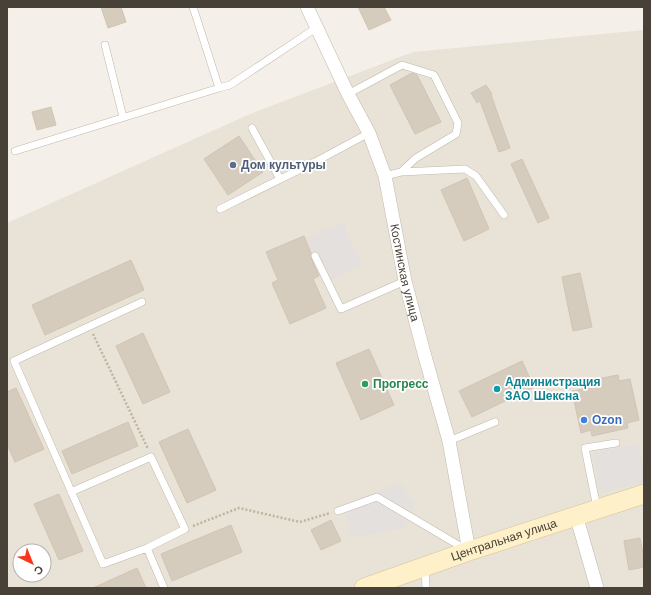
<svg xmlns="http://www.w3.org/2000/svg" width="651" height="595" viewBox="0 0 651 595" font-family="Helvetica,sans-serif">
	<rect width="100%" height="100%" fill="#f4f0e9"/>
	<path fill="#e8e2d7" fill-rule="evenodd" d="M644,30V588H7V223L250,114L413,52ZM20,551H44V575H20Z"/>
	<path fill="#e3e0dd" d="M343,222L361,264L327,282L305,238Z
		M638,444L644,468V482L600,493L593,453Z
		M400,482L416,505L404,528L350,537L344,505Z"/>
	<path fill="#d6ccbe" stroke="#d1c4b1" d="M101,7H121L126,22L108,28Z
		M358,7H384L391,20L369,30Z
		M412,73L417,75L441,122L415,134L390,85Z
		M486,85L492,94L491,95L510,148L499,152L480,101L477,103L471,93Z
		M51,107L56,125L37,130L32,112Z
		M239,136L263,172L228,195L204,159Z
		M522,159L549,218L538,223L511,164Z
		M467,178L489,229L464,241L441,190Z
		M304,236L311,253V258L319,276L313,279L326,308L290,324L272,283L278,280L266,252Z
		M131,260L144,290L45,335L32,305Z
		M580,273L592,327L573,331L562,277Z
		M143,333L170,392L143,404L116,346Z
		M369,349L394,405L361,420L336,363Z
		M522,361L534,387L472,417L459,391Z
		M618,375L619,381L630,379L639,420L627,423L628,428L592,436L591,430L581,433L572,391L583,389L581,382Z
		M16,388L44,449L15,462L7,444V392Z
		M128,422L138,446L72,474L62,451Z
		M188,429L216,490L187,503L159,442Z
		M59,494L83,551L59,560L34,504Z
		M331,520L341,541L321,550L311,530Z
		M231,525L242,552L172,581L161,554Z
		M640,538L644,558V567L629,570L624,541Z
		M137,568L146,588H93Z"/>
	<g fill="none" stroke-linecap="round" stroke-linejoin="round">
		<defs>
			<path id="lane" d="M193,7L219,88L230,85L316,28
				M105,45L123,117
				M348,94L402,65L434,75L458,123L456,134L416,158L401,172L385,176
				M252,128L280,179
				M15,151L219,88
				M401,172L465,169L476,176L504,215
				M220,209L315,162L369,133
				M315,256L341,309L405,281
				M142,302L14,361L103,564L147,548L164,588
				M449,441L495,422
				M71,492L151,457L185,529L147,548
				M597,508L585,448L616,443
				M338,511L377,497L465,549
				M425,568L426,588"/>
			<g id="street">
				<path id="s1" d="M307,7L348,94L369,133L385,176L405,281L424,353L449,441L469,551"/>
				<path d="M576,515L597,588"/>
			</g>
			<g id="secondary">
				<path id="s2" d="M364,588L469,551L644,494"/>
			</g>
		</defs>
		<use href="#lane" stroke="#c0b8ab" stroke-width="8"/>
		<use href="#street" stroke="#c0b8ab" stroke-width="14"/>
		<use href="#secondary" stroke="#d4c399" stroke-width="20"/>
		<path stroke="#c2b39c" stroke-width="2.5" stroke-dasharray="2 2" stroke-linecap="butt" d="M93,334L148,449
			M193,526L239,508L300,522L330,513"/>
		<use href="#lane" stroke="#fff" stroke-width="7"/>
		<use href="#street" stroke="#fff" stroke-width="13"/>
		<use href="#secondary" stroke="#fef0c9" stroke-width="19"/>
	</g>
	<circle fill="#5c6f8a" stroke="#fff" stroke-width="1.5" cx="233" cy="165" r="4"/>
	<circle fill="#2e9e5b" stroke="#fff" stroke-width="1.5" cx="365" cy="384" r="4"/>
	<circle fill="#0f9aa8" stroke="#fff" stroke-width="1.5" cx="497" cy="389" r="4"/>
	<circle fill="#3f7fe0" stroke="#fff" stroke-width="1.5" cx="584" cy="420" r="4"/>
	<g text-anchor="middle" stroke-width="3.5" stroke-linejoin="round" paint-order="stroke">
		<g font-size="12" font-weight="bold" fill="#4e5e75" stroke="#fff" text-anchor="start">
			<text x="241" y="169">Дом культуры</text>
		</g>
		<g font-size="12" fill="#484137" stroke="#fff">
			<text dy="4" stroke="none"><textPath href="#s1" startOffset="285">Костинская улица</textPath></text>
			<text dy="4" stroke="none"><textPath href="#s2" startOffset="148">Центральная улица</textPath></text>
		</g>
		<g font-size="12" font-weight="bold" fill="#0d838f" stroke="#fff" text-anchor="start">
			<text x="505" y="386">Администрация<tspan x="505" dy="14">ЗАО Шексна</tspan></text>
		</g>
		<g font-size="12" font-weight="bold" fill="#27864d" stroke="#fff" text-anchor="start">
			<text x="373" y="388">Прогресс</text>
		</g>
		<g font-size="12" font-weight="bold" fill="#366cbe" stroke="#fff" text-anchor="start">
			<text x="592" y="424">Ozon</text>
		</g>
	</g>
	<rect width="651" height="595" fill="none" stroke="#484137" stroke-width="16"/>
	<g transform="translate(32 563) rotate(137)"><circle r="19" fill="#ffffff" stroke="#b6b3af"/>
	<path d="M0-3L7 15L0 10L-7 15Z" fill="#f9351b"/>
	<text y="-6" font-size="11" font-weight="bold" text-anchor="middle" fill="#484137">С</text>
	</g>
</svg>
